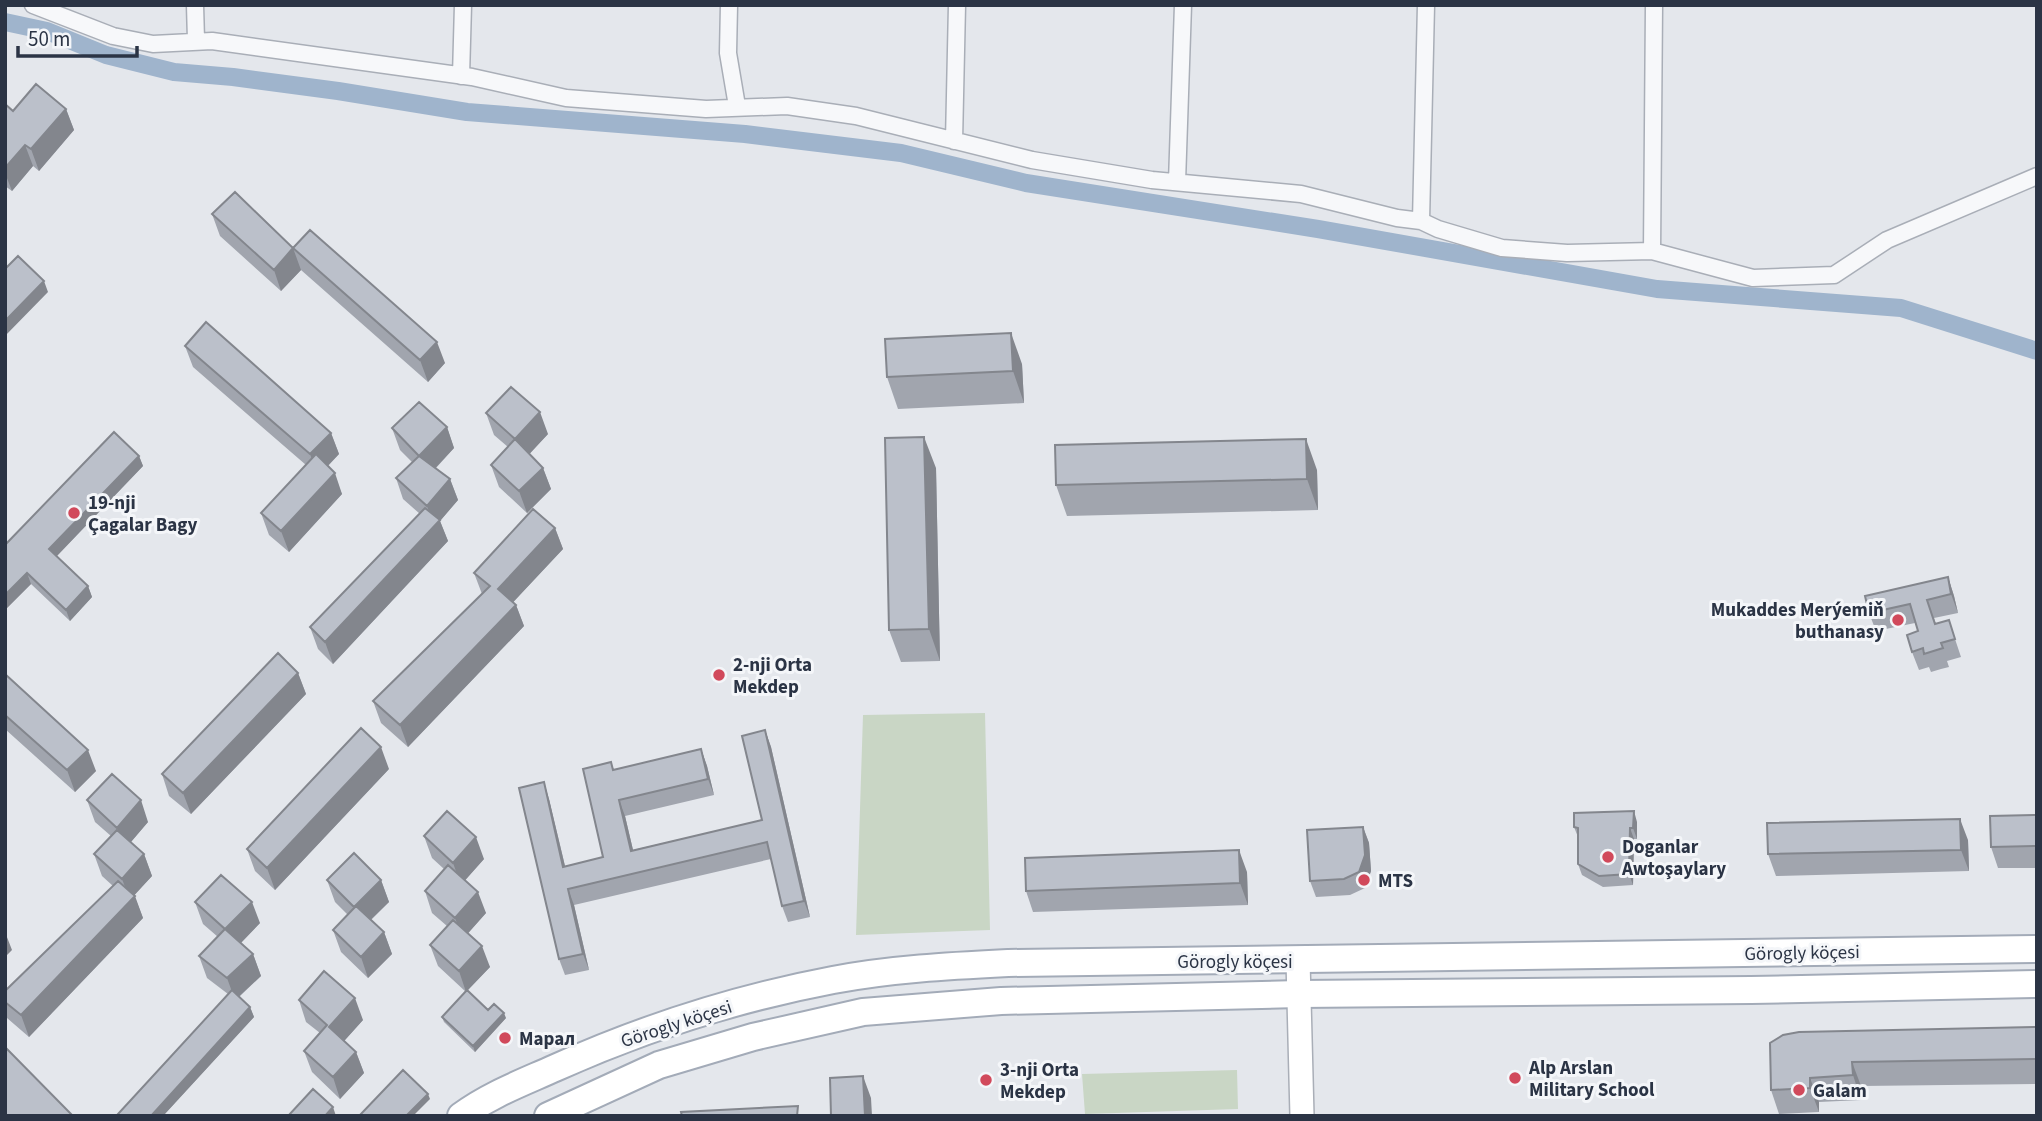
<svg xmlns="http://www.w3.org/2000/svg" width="2042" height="1121" viewBox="0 0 2042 1121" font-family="'Source Sans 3',sans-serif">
	<rect width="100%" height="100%" fill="#e4e7ec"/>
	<path fill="#c9d6c5" d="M985,713L990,930L856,935L863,715Z
		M1237,1070L1238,1109L1085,1114L1082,1074Z"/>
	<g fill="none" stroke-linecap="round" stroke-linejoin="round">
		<path stroke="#9fb4cc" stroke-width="18" d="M5,22L47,31L106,55L174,72L233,77L338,91L467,112L745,134L901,153L1026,183L1318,229L1657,289L1901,308L2037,351"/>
		<defs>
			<path id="street" d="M33,5L113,36L153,44L212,41L472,77L566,98L706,109L787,106L856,116L1032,160L1152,180L1301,194L1397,218L1421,221L1438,229L1502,248L1567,253L1652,251L1753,278L1834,275L1887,240L2037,176
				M195,5L196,40
				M729,5L728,53L737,106
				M461,76L463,5
				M954,141L957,5
				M1177,182L1183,5
				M1421,221L1426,5
				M1652,251L1654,5"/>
			<path id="secondary" d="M1298,960L1302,1116"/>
			<path id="primary" d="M461,1116C489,1095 524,1082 555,1068C644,1028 738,998 833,980C891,969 949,966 1008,963L2037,949
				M548,1116L659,1065L753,1037L863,1012L1001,1001L1299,994L1751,990L2037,984"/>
		</defs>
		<use href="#street" stroke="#a9aeb7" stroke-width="19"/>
		<use href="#secondary" stroke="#a9aeb7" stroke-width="26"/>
		<use href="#primary" stroke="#a3abb8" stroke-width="30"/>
		<use href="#street" stroke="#f7f8fa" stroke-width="16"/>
		<use href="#secondary" stroke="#fff" stroke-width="23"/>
		<use href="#primary" stroke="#fff" stroke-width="26"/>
	</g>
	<path fill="#a1a5ae" d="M5,104L13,111L66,109L74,130L39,171L33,166L12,191L5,186Z
		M212,214L293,248L445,363L428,382L301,270L281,291L220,236Z
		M185,346L331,433L339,454L328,466L342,494L289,552L269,535L261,513L306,465L193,367Z
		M1022,364L1024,403L898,409L887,377Z
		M486,413L548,434L529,454L543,468L551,489L527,513L499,487L491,465L508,447L494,435Z
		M447,427L454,448L436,468L450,479L458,500L440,521L448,541L333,664L318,649L310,627L420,514L403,499L396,478L412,462L400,450L392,428Z
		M139,456L143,466L57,556L88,586L92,597L70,621L31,584L5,610V545Z
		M936,468L940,661L901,662L889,630Z
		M1317,470L1318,510L1067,516L1056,485Z
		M555,528L563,549L513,602L516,605L524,626L408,747L381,723L373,701L482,594L474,573Z
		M1948,577L1954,596L1958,613L1934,618L1936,624L1955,639L1961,657L1947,661L1949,667L1941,669L1931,672L1929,667L1919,670L1912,652L1918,631L1915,623L1876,631L1869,613Z
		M298,673L306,694L191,814L169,796L162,774Z
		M5,674L96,771L75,792L5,729Z
		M765,730L771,747L810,917L788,922L782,906L771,859L574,905L589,970L565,975L559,959L549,799L565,866L603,857L614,770L701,749L707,766L714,795L625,816L633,850L762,820Z
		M389,769L275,890L255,871L247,849Z
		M87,800L148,822L130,843L144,854L152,876L134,895L143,918L29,1037L7,1018L5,1013V991L113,886L102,876L94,854L111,836L95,822Z
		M2037,815V868H1998L1991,847Z
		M1637,822V839H1634L1633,885L1603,887L1582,875L1578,864V837L1574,827Z
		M1363,827L1369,843L1371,871L1365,888L1350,895L1316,897L1310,881Z
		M424,836L484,859L465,880L486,913L468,933L490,967L467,991L488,1010L506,1018L475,1052L444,1022L442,1017L466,992L438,966L430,945L447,926L432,913L425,891L444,869L432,858Z
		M1968,840L1969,871L1776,876L1768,854Z
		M1247,872L1248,905L1033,912L1026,891Z
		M327,880H381L389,902L371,920L384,932L392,954L368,978L341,952L333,930L348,915L335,902Z
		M195,902L260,923L241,943L253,954L261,976L239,997L250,1007L254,1017L163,1116H119L118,1114L228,994L207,978L199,956L218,937L203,924Z
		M299,1000L363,1020L344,1041L356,1052L364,1073L340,1099L312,1072L304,1051L320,1033L306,1022Z
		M2037,1027V1084L1861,1086V1100L1819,1102V1112L1779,1114L1771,1090L1770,1043Z"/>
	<path fill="#83868d" d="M66,109L74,130L39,171L31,149Z
		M25,145L33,166L12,191L5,173V168Z
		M293,248L301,270L281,291L274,270Z
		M44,281L48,292L5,336V321Z
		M1011,333L1022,364L1024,403L1013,371Z
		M437,342L445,363L428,382L420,360Z
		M540,412L548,434L523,461L515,439Z
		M447,427L454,448L427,477L419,456Z
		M331,433L339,454L318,476L310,454Z
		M924,437L936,468L940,661L929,629Z
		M1306,439L1317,470L1318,510L1307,479Z
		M139,456L143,466L53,560L49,549Z
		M543,468L551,489L527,513L519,491Z
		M335,473L342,494L289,552L281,531Z
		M450,479L458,500L440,521L448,541L333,664L325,642L434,526L427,506Z
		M555,528L563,549L505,611L498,589Z
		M27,573L31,584L5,610V595Z
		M1948,577L1954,596L1958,613L1951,594Z
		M88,586L92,597L70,621L66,610Z
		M516,605L524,626L408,747L400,725Z
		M298,673L306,694L191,814L183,793Z
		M765,730L771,747L810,917L804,901Z
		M381,747L389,769L275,890L267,868Z
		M701,749L707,766L714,795L708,779Z
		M88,750L96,771L75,792L67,770Z
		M544,782L549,799L569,883L563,867Z
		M141,800L148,822L125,849L117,828Z
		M619,800L625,816L637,867L631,851Z
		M1634,811L1637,822V839L1633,828Z
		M1960,819L1968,840L1969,871L1961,850Z
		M1363,827L1369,843L1371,871L1365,888L1359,872Z
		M1630,828L1634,839L1633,885L1629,874Z
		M476,837L484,859L461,885L453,863Z
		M1239,850L1247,872L1248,905L1240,883Z
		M144,854L152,876L130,900L122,879Z
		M381,880L389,902L362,928L354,907Z
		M568,889L574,905L589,970L583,954Z
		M478,892L486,913L463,939L455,918Z
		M135,896L143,918L29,1037L21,1015Z
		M252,902L260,923L233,951L225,929Z
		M5,932L12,950L5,957Z
		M384,932L392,954L368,978L361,957Z
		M482,946L490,967L466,992L459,971Z
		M253,954L261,976L235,1000L227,978Z
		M355,998L363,1020L337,1049L329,1027Z
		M250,1007L254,1017L163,1116H151Z
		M504,1013L506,1018L475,1052L473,1046Z
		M356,1052L364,1073L340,1099L333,1077Z
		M1852,1062L1861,1086V1100L1853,1075Z
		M863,1076L871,1098L872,1116H865Z
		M1810,1078L1819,1102V1112L1810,1088Z
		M428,1094L430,1099L413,1116H406Z
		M333,1107L336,1116H325Z"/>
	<path fill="#bbc0ca" stroke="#83868d" stroke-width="2" d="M36,84L66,109L31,149L25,145L5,168V104L13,111Z
		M235,192L293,248L274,270L212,214Z
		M310,230L437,342L420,360L293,248Z
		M18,256L44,281L5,321V269Z
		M206,322L331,433L310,454L185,346Z
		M1011,333L1013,371L887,377L885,339Z
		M511,387L540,412L515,439L486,413Z
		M419,402L447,427L419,456L392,428Z
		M114,432L139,456L49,549L88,586L66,610L27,573L5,595V545Z
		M924,437L929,629L889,630L885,438Z
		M515,439L543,468L519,491L491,465Z
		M1306,439L1307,479L1056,485L1055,445Z
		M316,454L335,473L281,531L261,513Z
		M419,456L450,479L427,506L396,478Z
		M425,508L440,520L325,642L310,627Z
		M533,509L555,528L498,589L516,605L400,725L373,701L490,586L474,573Z
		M1948,577L1951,594L1927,600L1935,624L1949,620L1955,639L1941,643L1943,648L1924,654L1923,648L1912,652L1907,635L1918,631L1910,604L1869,613L1865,596Z
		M278,653L298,673L183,793L162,774Z
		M5,674L88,750L67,770L5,715Z
		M361,728L381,747L267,868L247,849Z
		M765,730L804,901L782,906L767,842L568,889L583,954L559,959L519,788L544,782L563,867L603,857L583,769L611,762L613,770L701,749L708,779L619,800L631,851L762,820L742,736Z
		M112,774L141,800L117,828L87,800Z
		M447,811L476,837L453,863L424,836Z
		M1634,811L1633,828H1630L1629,874L1599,876L1578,864V828L1574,827V813Z
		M2037,815V846L1991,847L1990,816Z
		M1960,819L1961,850L1768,854L1767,823Z
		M1363,827L1365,855L1359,872L1344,879L1310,881L1307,830Z
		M117,830L144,854L122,879L94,854Z
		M1239,850L1240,883L1026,891L1025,858Z
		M354,853L381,880L354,907L327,880Z
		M448,865L478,892L455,918L425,891Z
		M221,875L252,902L225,929L195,902Z
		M118,881L135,896L21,1015L5,1002V991Z
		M356,906L384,932L361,957L333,930Z
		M453,920L482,946L459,971L430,945Z
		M225,929L253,954L227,978L199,956Z
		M324,971L355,998L329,1027L356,1052L333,1077L304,1051L327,1025L299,1000Z
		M232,990L250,1007L151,1116H120L118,1114Z
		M467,990L488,1010L494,1004L504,1013L473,1046L442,1017Z
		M2037,1027V1059L1852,1062L1853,1075L1810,1078V1088L1771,1090L1770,1043L1783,1035L1799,1032Z
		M5,1047L73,1116H5Z
		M403,1070L428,1094L406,1116H359Z
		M863,1076L865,1116H831L830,1078Z
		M313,1089L333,1107L325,1116H288Z
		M798,1106L797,1116H682L681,1112Z"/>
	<g fill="#d1495b" stroke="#f4f6f9" stroke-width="2.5">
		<circle cx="74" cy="513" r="7"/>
		<circle cx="1898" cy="620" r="7"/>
		<circle cx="719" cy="675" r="7"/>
		<circle cx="1608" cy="857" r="7"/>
		<circle cx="1364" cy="880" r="7"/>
		<circle cx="505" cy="1038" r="7"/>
		<circle cx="1515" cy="1078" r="7"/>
		<circle cx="986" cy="1080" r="7"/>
		<circle cx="1799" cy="1090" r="7"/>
	</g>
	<g text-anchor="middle" stroke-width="6" stroke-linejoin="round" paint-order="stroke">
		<g font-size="19" font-weight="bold" fill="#2b3445" stroke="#f4f6f9" text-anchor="start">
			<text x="88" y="509">19-nji<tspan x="88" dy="22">Çagalar Bagy</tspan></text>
			<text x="1884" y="616" text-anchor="end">Mukaddes Merýemiň<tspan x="1884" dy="22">buthanasy</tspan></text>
			<text x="733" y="671">2-nji Orta<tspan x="733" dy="22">Mekdep</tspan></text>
			<text x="1622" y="853">Doganlar<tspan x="1622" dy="22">Awtoşaylary</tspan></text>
			<text x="1378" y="887">MTS</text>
			<text x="519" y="1045">Марал</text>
			<text x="1529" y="1074">Alp Arslan<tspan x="1529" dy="22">Military School</tspan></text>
			<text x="1000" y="1076">3-nji Orta<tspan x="1000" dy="22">Mekdep</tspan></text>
			<text x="1813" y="1097">Galam</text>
		</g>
		<g font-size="19" fill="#2b3445" stroke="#f4f6f9">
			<text transform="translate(1802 952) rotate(-1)" y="7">Görogly köçesi</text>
			<text x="1235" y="968">Görogly köçesi</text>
			<text transform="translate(676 1023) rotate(-18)" y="7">Görogly köçesi</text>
		</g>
	</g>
	<rect width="2042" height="1121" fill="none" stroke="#2b3445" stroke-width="14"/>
	<path d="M18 46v10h119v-10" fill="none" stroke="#2b3445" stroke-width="3.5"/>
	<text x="28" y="46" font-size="21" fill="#2b3445" stroke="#f4f6f9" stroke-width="5" paint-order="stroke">50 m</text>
</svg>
